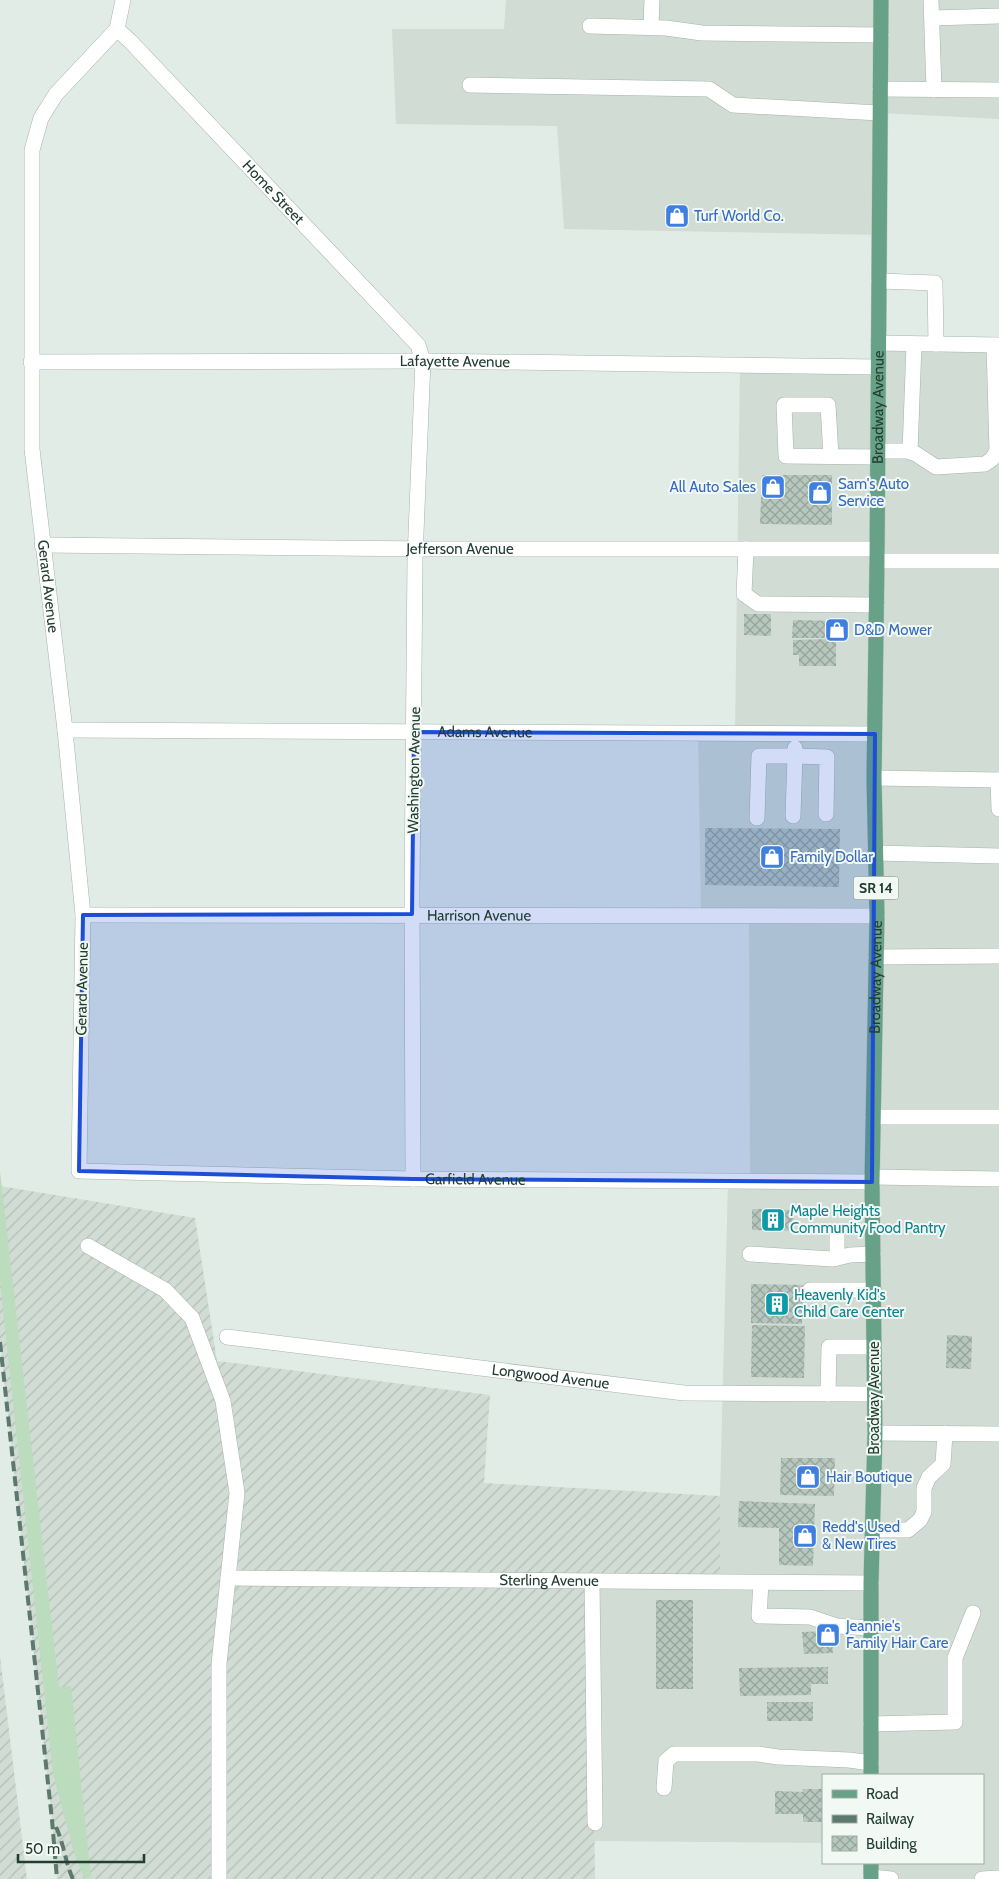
<svg xmlns="http://www.w3.org/2000/svg" width="999" height="1879" viewBox="0 0 999 1879" font-family="Cabin,sans-serif">
	<defs>
		<pattern id="industrial-furrows" width="10" height="10" patternUnits="userSpaceOnUse" patternTransform="scale(1.25)"><rect width="10" height="10" fill="#d0dcd4"/><path d="M-1 1l2-2M0 10L10 0M9 11l2-2" fill="none" stroke="#b2beb6"/></pattern>
		<pattern id="building-cross-hatch" width="8" height="8" patternUnits="userSpaceOnUse" patternTransform="scale(1.25)"><rect width="8" height="8" fill="#b7c7be"/><path d="M0 0l8 8M0 8l8-8" fill="none" stroke="#94a39b"/></pattern>
	</defs>
	<rect width="100%" height="100%" fill="#e2ece6"/>
	<path fill="#d0dcd4" d="M506,0H999V119L880,113L879,235L564,229L557,126L396,124L392,29H504Z
		M878,343L999,345V1879H871V1863H983V1775H823V1843L594,1841L592,1581L720,1582V1496L728,1181H750L749,916L701,915L698,733H735L740,365L878,367Z"/>
	<path fill="url(#industrial-furrows)" d="M0,1186L195,1218L217,1361L490,1395L484,1483L720,1496V1582L592,1581L595,1879H57L52,1820L0,1342Z
		M0,1656L27,1879H0Z"/>
	<path fill="#bbddbe" d="M0,1171L59,1687L71,1686L91,1877L84,1879L73,1849L53,1774L0,1281Z"/>
	<path fill="url(#building-cross-hatch)" d="M762,475H832V525L760,524Z
		M744,614H771V636L744,635Z
		M793,620L841,621V638H792Z
		M836,639V666H799V655H793V640Z
		M705,828L840,829L839,887L705,885Z
		M752,1209L794,1210L793,1231L752,1230Z
		M751,1284L803,1285L802,1324L751,1323Z
		M752,1325L805,1326L804,1378L751,1377Z
		M947,1335L972,1336L971,1369L946,1368Z
		M781,1458H835L834,1496L780,1495Z
		M739,1501L815,1504L813,1566L779,1565V1528L738,1527Z
		M656,1600H693V1689H656Z
		M831,1631L833,1653L804,1654L802,1632Z
		M828,1667V1684H811V1695L740,1696L739,1668Z
		M767,1702H813V1721H767Z
		M802,1789H823V1822H803V1814H775V1791L803,1792Z"/>
	<g fill="none" stroke-linecap="round" stroke-linejoin="round">
		<defs>
			<g id="minor">
				<path d="M931,0L934,90"/>
				<path d="M932,18L999,16"/>
				<path d="M590,26L666,28L702,33L881,35"/>
				<path d="M651,27L652,0"/>
				<path id="s1" d="M117,29L56,94L41,118L32,150V449L65,730L83,915L79,1171L413,1179L872,1182"/>
				<path id="s2" d="M117,29L130,41L418,345L423,361L415,558L412,894L413,1179"/>
				<path d="M117,29L123,0"/>
				<path d="M470,85L709,89L733,105L879,113"/>
				<path d="M880,89L999,90"/>
				<path d="M879,281L935,283L936,344"/>
				<path d="M878,343L999,345"/>
				<path id="s3" d="M31,362L423,361L878,367"/>
				<path d="M877,451H908L916,454L936,467L985,464L992,459L997,451L994,345"/>
				<path d="M910,452L914,344"/>
				<path d="M831,456L828,405H784L786,456L877,457"/>
				<path id="s4" d="M42,545L430,549H877"/>
				<path d="M746,549L744,594L758,604L877,605"/>
				<path d="M877,561H999"/>
				<path id="s5" d="M65,730L875,734"/>
				<path d="M874,778L999,780"/>
				<path d="M998,780L999,809"/>
				<path d="M793,816L795,756L827,757L826,814"/>
				<path d="M757,818L759,756H795V748"/>
				<path d="M875,853L999,856"/>
				<path id="s6" d="M83,915L877,916"/>
				<path d="M876,957L999,956"/>
				<path d="M873,1117H999"/>
				<path d="M873,1177L999,1179"/>
				<path d="M88,1246L165,1290L192,1318L223,1401L237,1493L219,1664V1879"/>
				<path d="M750,1254L833,1259L850,1255L873,1254"/>
				<path d="M837,1258V1234"/>
				<path d="M810,1290H874"/>
				<path id="s7" d="M227,1337L684,1393L875,1394"/>
				<path d="M828,1394L829,1347H874"/>
				<path d="M875,1433L999,1434"/>
				<path d="M873,1530H908L920,1520L924,1512V1488L929,1477L943,1464L945,1433"/>
				<path id="s8" d="M228,1578L871,1583"/>
				<path d="M592,1581L595,1823"/>
				<path d="M761,1583L759,1616L810,1617L837,1626L871,1628"/>
				<path d="M871,1724L955,1722V1658L973,1613"/>
				<path d="M664,1788L666,1761L674,1754H758L778,1757L849,1760L871,1763"/>
				<path d="M871,1877L891,1879"/>
				<path d="M982,1879L999,1878"/>
			</g>
			<g id="major">
				<path id="s9" d="M871,1775V1583L875,1433L872,1182L877,916L874,778L877,561L881,0"/>
				<path d="M871,1879V1863"/>
			</g>
		</defs>
		<use href="#minor" stroke="#a5b4ac" stroke-width="16"/>
		<use href="#major" stroke="#c1c9c5" stroke-width="16"/>
		<use href="#minor" stroke="#fff" stroke-width="15"/>
		<use href="#major" stroke="#67a188" stroke-width="15"/>
		<path stroke="#5d786c" stroke-width="4" stroke-dasharray="10 5" stroke-linecap="butt" d="M0,1342L52,1820L57,1879
			M56,1827C64,1844 65,1862 73,1879"/>
	</g>
	<path fill="#1d4ed8" fill-opacity="0.2" stroke="#1d4ed8" stroke-width="4" stroke-linejoin="round" d="M414,732L875,734L872,1182L413,1179L79,1171L83,915L412,914Z"/>
	<defs>
		<symbol id="shop-square" viewBox="-11 -11 22 22"><rect x="-9" y="-9" width="18" height="18" rx="4" fill="#3f7fe0" stroke="#f2f8f4"/><path d="M-5-2.5h2.3a2.7 3.5 0 0 1 5.4 0H5L5.5 6h-11ZM-1.5-2.5h3a1.5 2.3 0 0 0-3 0Z" fill="#fff"/></symbol>
		<symbol id="building-square" viewBox="-11 -11 22 22"><rect x="-9" y="-9" width="18" height="18" rx="4" fill="#0f9aa8" stroke="#f2f8f4"/><path d="M-4-6H4V6H1V3H-1V6H-4ZM-2.5-4.3h1.7v1.8h-1.7ZM.8-4.3h1.7v1.8H.8ZM-2.5-1h1.7V.8h-1.7ZM.8-1h1.7V.8H.8Z" fill="#fff"/></symbol>
	</defs>
	<g fill-rule="evenodd">
		<use href="#shop-square" x="663" y="202" width="28" height="28"/>
		<use href="#shop-square" x="759" y="473" width="28" height="28"/>
		<use href="#shop-square" x="806" y="479" width="28" height="28"/>
		<use href="#shop-square" x="823" y="616" width="28" height="28"/>
		<use href="#shop-square" x="758" y="843" width="28" height="28"/>
		<use href="#building-square" x="759" y="1206" width="28" height="28"/>
		<use href="#building-square" x="763" y="1290" width="28" height="28"/>
		<use href="#shop-square" x="794" y="1463" width="28" height="28"/>
		<use href="#shop-square" x="791" y="1522" width="28" height="28"/>
		<use href="#shop-square" x="814" y="1621" width="28" height="28"/>
	</g>
	<g text-anchor="middle" stroke-width="4" stroke-linejoin="round" paint-order="stroke">
		<rect fill="#f2f8f4" stroke="#60756c" stroke-width="1" x="853.5" y="876.5" width="45" height="23" rx="4"/>
		<g font-size="14" font-weight="bold" fill="#223d31">
			<text x="876" y="893">SR 14</text>
		</g>
		<g font-size="15" fill="#223d31" stroke="#f2f8f4">
			<text dy="5" stroke="none"><textPath href="#s2" startOffset="226">Home Street</textPath></text>
			<text dy="5" stroke="none"><textPath href="#s3" startOffset="424">Lafayette Avenue</textPath></text>
			<text dy="5" stroke="none"><textPath href="#s9" startOffset="1368">Broadway Avenue</textPath></text>
			<text dy="5" stroke="none"><textPath href="#s4" startOffset="418">Jefferson Avenue</textPath></text>
			<text dy="5" stroke="none"><textPath href="#s1" startOffset="588">Gerard Avenue</textPath></text>
			<text dy="5" stroke="none"><textPath href="#s5" startOffset="420">Adams Avenue</textPath></text>
			<text transform="translate(414 770) rotate(-89)" y="5">Washington Avenue</text>
			<text dy="5" stroke="none"><textPath href="#s6" startOffset="396">Harrison Avenue</textPath></text>
			<text dy="5" stroke="none"><textPath href="#s9" startOffset="798">Broadway Avenue</textPath></text>
			<text transform="translate(82 989) rotate(-89)" y="5">Gerard Avenue</text>
			<text dy="5" stroke="none"><textPath href="#s1" startOffset="1571">Garfield Avenue</textPath></text>
			<text dy="5" stroke="none"><textPath href="#s7" startOffset="326">Longwood Avenue</textPath></text>
			<text transform="translate(874 1398) rotate(-90)" y="5">Broadway Avenue</text>
			<text dy="5" stroke="none"><textPath href="#s8" startOffset="321">Sterling Avenue</textPath></text>
		</g>
		<g font-size="15" fill="#366cbe" stroke="#f2f8f4" text-anchor="start">
			<text x="694" y="221">Turf World Co.</text>
			<text x="838" y="489">Sam's Auto<tspan x="838" dy="17">Service</tspan></text>
			<text x="756" y="492" text-anchor="end">All Auto Sales</text>
			<text x="854" y="635">D&amp;D Mower</text>
			<text x="790" y="862">Family Dollar</text>
			<text x="826" y="1482">Hair Boutique</text>
			<text x="822" y="1532">Redd's Used<tspan x="822" dy="17">&amp; New Tires</tspan></text>
			<text x="846" y="1631">Jeannie's<tspan x="846" dy="17">Family Hair Care</tspan></text>
		</g>
		<g font-size="15" fill="#0d838f" stroke="#f2f8f4" text-anchor="start">
			<text x="790" y="1216">Maple Heights<tspan x="790" dy="17">Community Food Pantry</tspan></text>
			<text x="794" y="1300">Heavenly Kid's<tspan x="794" dy="17">Child Care Center</tspan></text>
		</g>
	</g>
	<rect x="822" y="1774" width="162" height="90" fill="#f2f8f4" stroke="#9fada6"/>
	<rect x="832" y="1790" width="25" height="8" fill="#67a188" stroke="#9fada6"/>
	<text x="866" y="1799" font-size="15" fill="#223d31">Road</text>
	<rect x="832" y="1815" width="25" height="8" fill="#5d786c" stroke="#9fada6"/>
	<text x="866" y="1824" font-size="15" fill="#223d31">Railway</text>
	<rect x="832" y="1836" width="25" height="15" fill="url(#building-cross-hatch)" stroke="#9fada6"/>
	<text x="866" y="1849" font-size="15" fill="#223d31">Building</text>
	<path d="M18 1854v8h126v-8" fill="none" stroke="#223d31" stroke-width="2.5"/>
	<text x="25" y="1854" font-size="15" fill="#223d31" stroke="#f2f8f4" stroke-width="4" paint-order="stroke">50 m</text>
</svg>
